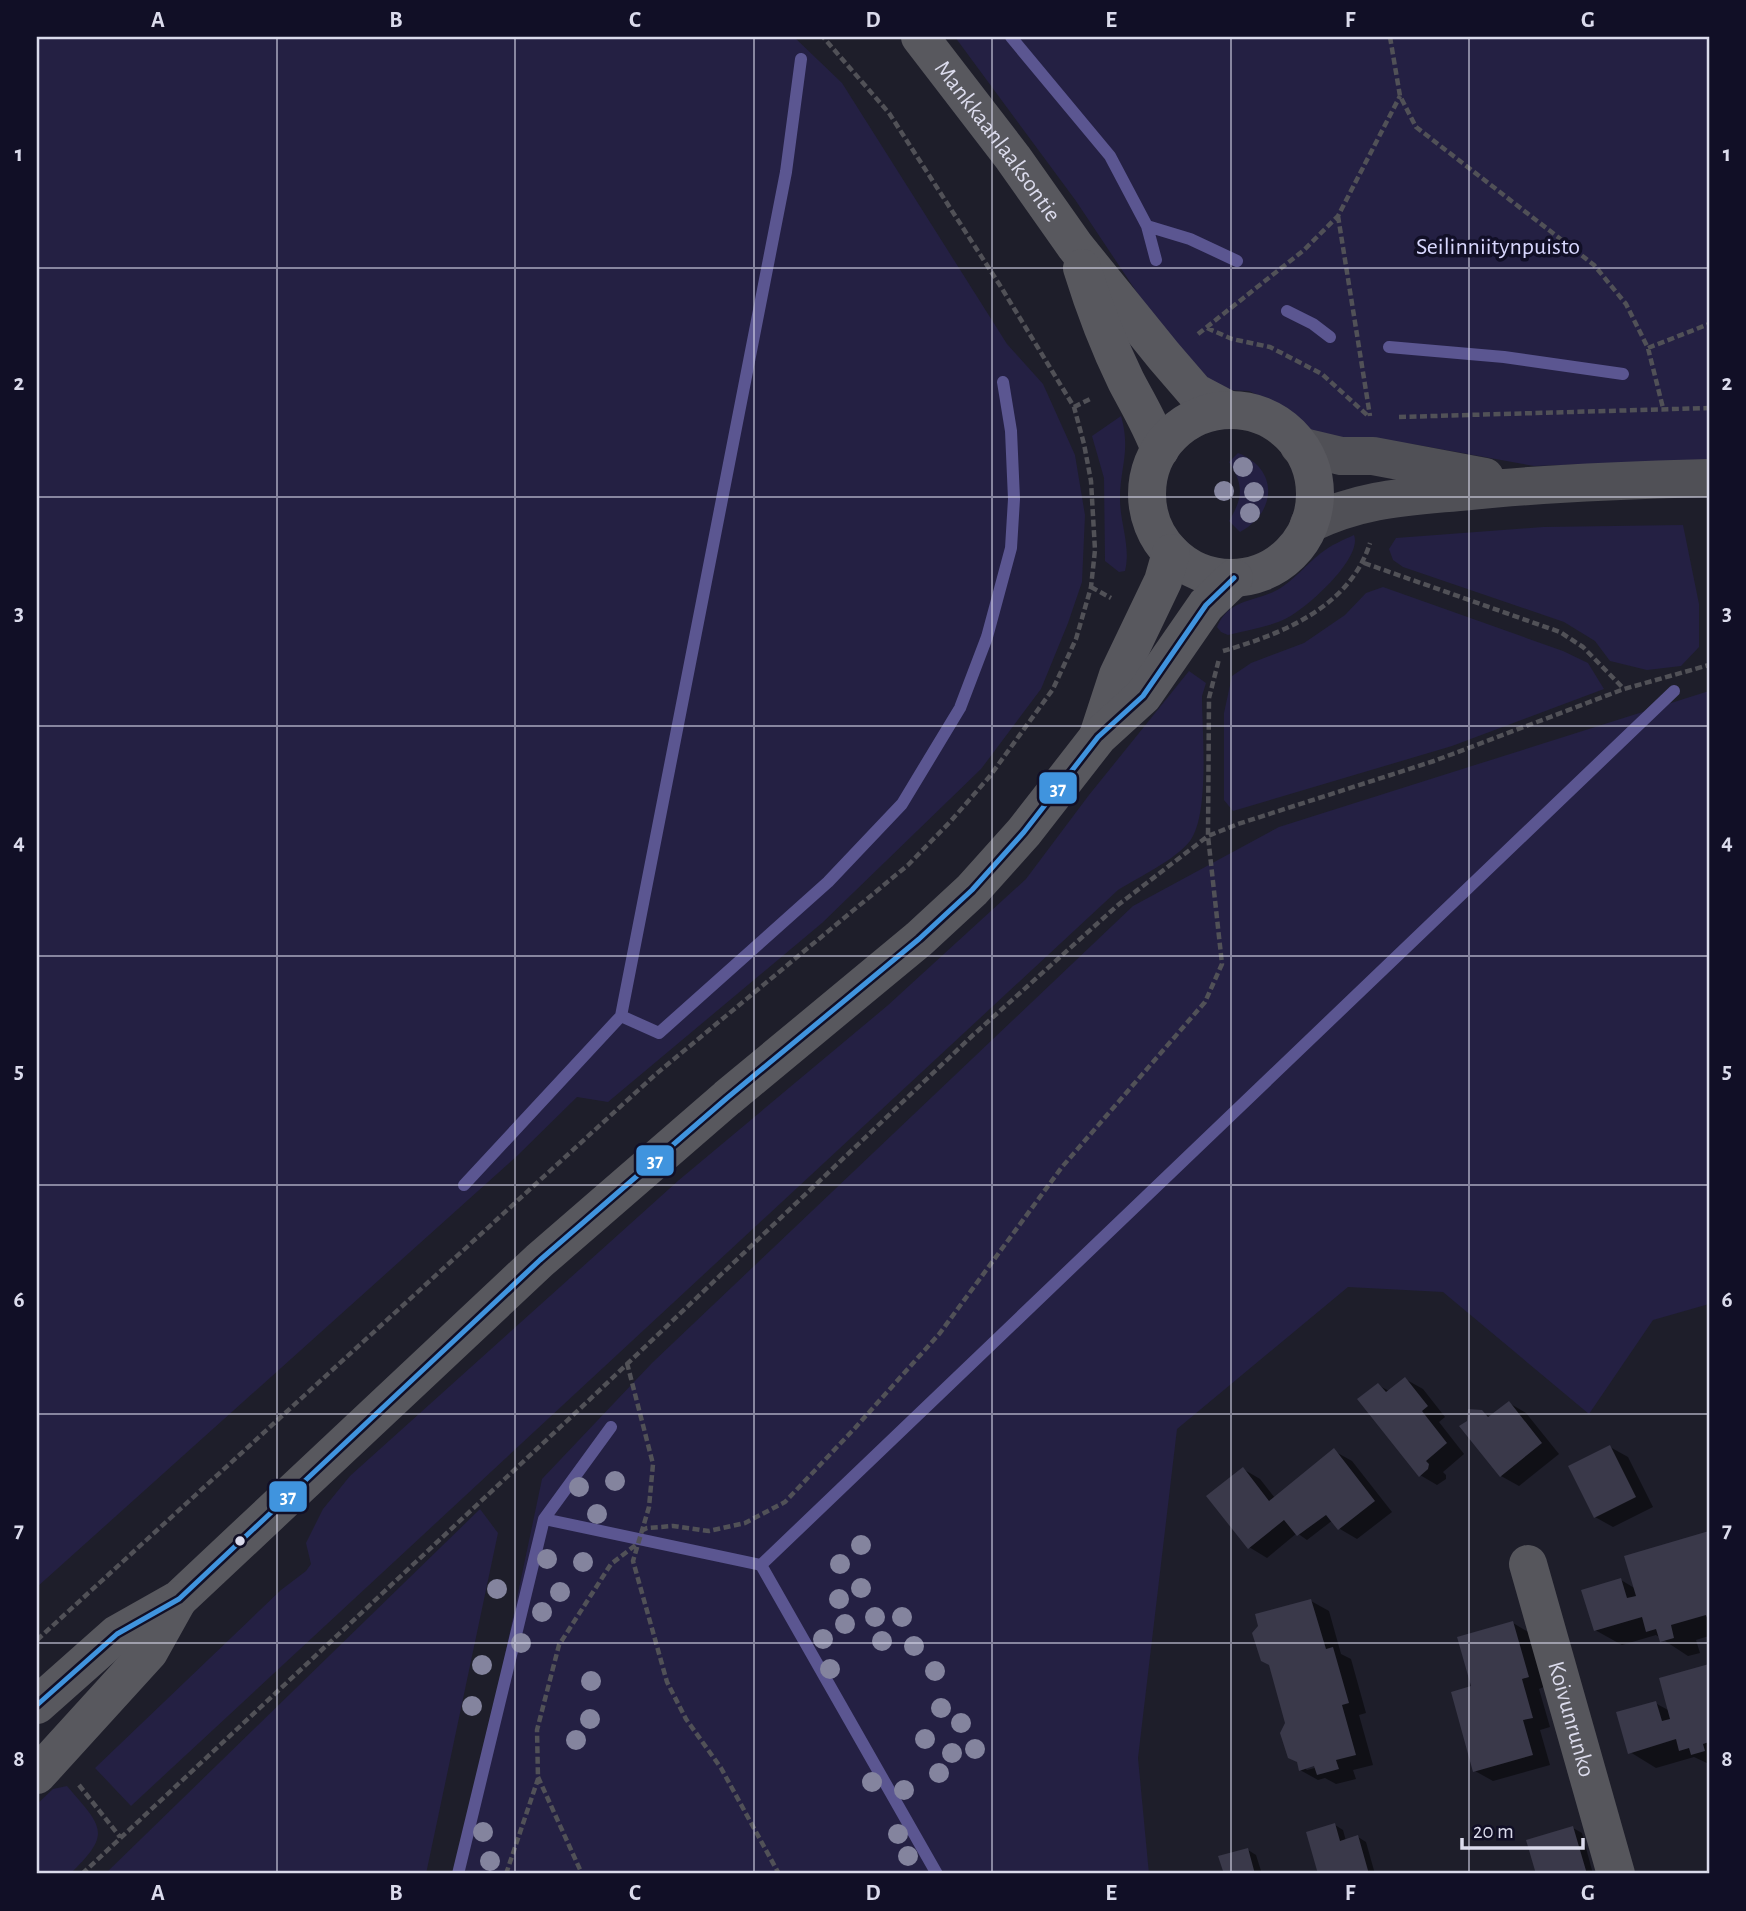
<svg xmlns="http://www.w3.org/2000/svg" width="1746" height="1911" viewBox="0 0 1746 1911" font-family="'Alegreya Sans',sans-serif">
	<rect width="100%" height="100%" fill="#1e1e2a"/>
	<path fill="#242043" d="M37,37H794L842,83L1007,344L1043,384L1075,455L1085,515L1082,582L1068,623L1041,689L981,769L822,923L608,1102L577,1097L517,1156L37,1587Z
		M955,37H1709V460L1534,466L1412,444L1316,435L1270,401L1249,391L1211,389L1156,321L1076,201Z
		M1121,416C1131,451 1120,467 1120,499C1120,523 1131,547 1125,571L1119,572L1105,561L1104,478L1092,436Z
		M1238,453C1279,469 1277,512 1240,532L1229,521C1243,498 1244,485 1229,462Z
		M1683,525L1699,604V647L1681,666L1647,670L1610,661L1595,641L1564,622L1403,567L1393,560L1389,549L1396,538L1543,527Z
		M1354,535C1363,558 1307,608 1287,618C1270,627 1247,630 1228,635L1221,632L1217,627C1229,598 1257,602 1279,589C1295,579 1307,564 1321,553C1331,545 1343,540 1354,535Z
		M1383,587L1563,651L1588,663L1604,689L1452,746L1233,811L1224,800V713L1232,676L1251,663L1304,643L1345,615L1366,593Z
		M1189,671L1206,683L1202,696C1202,731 1210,814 1190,841C1175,860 1139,877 1118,890L131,1806L95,1768L281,1590L306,1571L311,1564L306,1543L323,1509L350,1476L679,1180L887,1006L1026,879L1089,795Z
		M1709,691V1304L1653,1320L1589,1414L1443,1292L1348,1287L1177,1429L1138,1758L1149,1874H459L542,1479L652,1363L1133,906L1279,827Z
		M480,1509L498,1533L426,1874H105Z
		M67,1786C102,1827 113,1833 70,1874H37V1804L53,1789Z"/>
	<path fill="#0007" fill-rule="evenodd" d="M1405,1379L1423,1389L1445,1417L1439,1422L1464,1454L1443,1472L1446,1475V1479L1437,1485L1420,1475L1378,1385L1389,1391Z
		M1509,1403L1526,1413L1559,1454L1519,1486L1501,1476L1481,1412L1491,1417Z
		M1610,1447L1628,1457L1653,1507L1613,1527L1595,1517Z
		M1334,1451L1352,1461L1392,1512L1357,1539L1340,1529L1333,1520L1307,1540L1297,1533L1267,1558L1249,1547L1243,1469L1260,1479L1275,1498Z
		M1709,1533V1636L1696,1640L1700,1653L1688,1656L1656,1635L1622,1645L1595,1630L1621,1580L1636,1589L1627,1557Z
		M1311,1601L1329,1611L1341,1654L1351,1659L1366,1713L1359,1715L1373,1765L1353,1770L1356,1779L1336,1784L1325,1778L1318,1780L1300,1770L1287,1723ZM1322,1762L1323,1766L1307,1770L1304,1767Z
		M1513,1623L1530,1633L1546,1686L1539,1689L1550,1727L1540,1730L1550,1765L1493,1781L1475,1771L1473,1687Z
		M1709,1665V1764L1694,1757L1656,1768L1630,1752L1655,1703L1670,1711L1661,1680Z
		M1335,1825L1343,1830L1346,1841L1358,1837L1366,1842L1375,1874H1320L1308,1833Z
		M1573,1828L1582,1833L1593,1874H1538L1529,1841Z
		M1248,1850L1256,1855L1262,1874H1226L1221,1858Z
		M1403,1871L1409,1874H1392Z"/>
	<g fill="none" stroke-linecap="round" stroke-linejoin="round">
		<path stroke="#5b5691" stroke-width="12" d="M1011,37L1110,156L1147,226L1156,260
			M1147,226L1190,239L1237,261
			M1287,311L1313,324L1330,337
			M1389,347L1504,357L1623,374
			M621,1016L659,1033L828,882L902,804L960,708L987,637L1011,548L1014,499L1011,431L1003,382
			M464,1185L621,1016L786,172L801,59
			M544,1519L761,1565L937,1874
			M761,1565L1674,691
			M458,1874L544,1519L611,1427"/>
	</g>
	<path fill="#3a394a" d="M1405,1377L1428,1406L1422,1411L1447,1443L1426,1461L1429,1464L1428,1469L1419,1477L1357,1399L1378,1383L1386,1392Z
		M1509,1401L1542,1443L1500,1477L1459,1426L1467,1421L1468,1409L1482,1410L1488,1417Z
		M1610,1445L1636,1497L1594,1518L1568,1466Z
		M1334,1448L1375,1501L1338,1530L1326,1515L1297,1536L1284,1520L1248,1549L1206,1496L1243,1467L1269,1501Z
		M1709,1531V1623L1706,1615L1671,1625L1674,1638L1660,1642L1656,1629L1646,1632L1642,1617L1594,1631L1581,1590L1621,1578L1627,1598L1636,1596L1624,1556Z
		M1311,1599L1326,1649L1333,1647L1349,1703L1342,1705L1356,1755L1336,1760L1339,1769L1317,1775L1314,1766L1299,1771L1297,1762L1288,1758L1280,1733L1285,1723L1269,1665L1261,1661L1252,1633L1258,1626L1255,1614Z
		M1513,1621L1529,1677L1522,1679L1533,1718L1523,1720L1533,1755L1473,1772L1451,1692L1471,1686L1457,1637Z
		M1709,1664V1742L1703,1744L1705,1751L1691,1755L1689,1748L1679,1751L1676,1739L1628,1754L1616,1712L1656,1701L1662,1721L1670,1719L1659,1678Z
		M1335,1823L1340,1841L1358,1835L1369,1874H1318L1306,1832Z
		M1573,1826L1587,1874H1536L1526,1840Z
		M1248,1848L1255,1874H1224L1218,1856Z"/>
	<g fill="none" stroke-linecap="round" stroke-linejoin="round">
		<path stroke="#515157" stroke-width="4.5" stroke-dasharray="7 3.5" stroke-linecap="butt" d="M1390,37L1400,96L1416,127L1594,265L1626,304L1648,348L1663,408
			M1338,216L1370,416
			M1207,328L1232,339L1270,347L1322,374L1367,415
			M1198,334L1304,250L1338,216L1400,96
			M1648,348L1709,324
			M1074,407L1092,398
			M1399,417L1709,408
			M1364,563L1560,632L1583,647L1624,689
			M1091,587L1111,598
			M1223,651C1282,634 1350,607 1370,543
			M627,1363L653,1464L649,1507L633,1561L667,1682L686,1719L721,1768L779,1874
			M641,1531L647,1528L673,1526L709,1531L745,1523L785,1502L855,1428L940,1333L1062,1167L1205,1002L1222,964L1208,836L1209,698L1219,659
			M37,1640L656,1074L908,865L950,822L990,776L1053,689L1076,639L1091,587L1095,550L1091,481L1084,444L1074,407L1001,287L889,113L823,37
			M538,1777L582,1874
			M79,1785L120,1837
			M82,1874L586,1403L972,1036L1118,905L1208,836L1238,824L1434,761L1624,689L1709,665
			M506,1874L538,1779L537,1730L559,1645L611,1564L637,1544"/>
		<path stroke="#56565c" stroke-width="38" id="s1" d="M1528,1564L1616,1874"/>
		<path stroke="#505056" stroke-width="38" d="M1299,446L1341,456H1373L1485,477
			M1309,524C1365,497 1410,497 1470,491C1549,483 1629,480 1709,478"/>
		<g stroke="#58585e" stroke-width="38">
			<path id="s2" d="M920,37L1013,158L1075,246L1164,356L1195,392L1229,410"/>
			<path d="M1082,268C1094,307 1108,344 1126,381C1138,404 1151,425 1160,450"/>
			<circle cx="1231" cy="494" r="84"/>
			<path d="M1098,736L1118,675L1163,581L1171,553"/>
			<path d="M37,1705L117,1634L179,1599L540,1260L727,1098L919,939L972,890L1024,832L1098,737L1143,696L1206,605L1234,578"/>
			<path d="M37,1775L149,1652L178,1600"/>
		</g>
		<defs>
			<path id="bus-1" d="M37,1705L117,1634L179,1599L540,1260L727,1098L919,939L972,890L1024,832L1098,737L1143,696L1206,605L1234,578"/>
		</defs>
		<use href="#bus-1" stroke="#110f26" stroke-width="10"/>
		<use href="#bus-1" stroke="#4094de" stroke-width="5"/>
	</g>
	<g fill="#84849e">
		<circle cx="1243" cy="467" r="10"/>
		<circle cx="1224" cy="491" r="10"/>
		<circle cx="1254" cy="492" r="10"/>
		<circle cx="1250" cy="513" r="10"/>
		<circle cx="615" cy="1481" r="10"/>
		<circle cx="579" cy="1487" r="10"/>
		<circle cx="597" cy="1514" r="10"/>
		<circle cx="861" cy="1545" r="10"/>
		<circle cx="547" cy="1559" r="10"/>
		<circle cx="583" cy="1562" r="10"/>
		<circle cx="840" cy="1564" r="10"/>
		<circle cx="861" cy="1588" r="10"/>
		<circle cx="497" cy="1589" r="10"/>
		<circle cx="560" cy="1592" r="10"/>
		<circle cx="839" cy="1599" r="10"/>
		<circle cx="542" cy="1612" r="10"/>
		<circle cx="875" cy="1617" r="10"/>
		<circle cx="902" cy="1617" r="10"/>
		<circle cx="845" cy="1624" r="10"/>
		<circle cx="823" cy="1639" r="10"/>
		<circle cx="882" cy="1641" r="10"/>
		<circle cx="521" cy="1643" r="10"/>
		<circle cx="914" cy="1646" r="10"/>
		<circle cx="482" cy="1665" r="10"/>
		<circle cx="830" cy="1669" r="10"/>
		<circle cx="935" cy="1671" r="10"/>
		<circle cx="591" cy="1681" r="10"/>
		<circle cx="472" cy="1706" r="10"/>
		<circle cx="941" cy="1708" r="10"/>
		<circle cx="590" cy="1719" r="10"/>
		<circle cx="961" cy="1723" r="10"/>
		<circle cx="925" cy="1739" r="10"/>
		<circle cx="576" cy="1740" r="10"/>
		<circle cx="975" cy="1749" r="10"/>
		<circle cx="952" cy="1753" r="10"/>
		<circle cx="939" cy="1773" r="10"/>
		<circle cx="872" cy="1782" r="10"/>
		<circle cx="904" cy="1790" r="10"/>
		<circle cx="483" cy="1832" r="10"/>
		<circle cx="898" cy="1834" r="10"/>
		<circle cx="908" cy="1856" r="10"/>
		<circle cx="490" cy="1861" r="10"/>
	</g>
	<path fill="none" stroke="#dbdbec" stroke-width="2" stroke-opacity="0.55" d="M277,37V1874M515,37V1874M754,37V1874M992,37V1874M1231,37V1874M1469,37V1874M37,268H1709M37,497H1709M37,726H1709M37,956H1709M37,1185H1709M37,1414H1709M37,1643H1709"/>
	<circle fill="#dbdbec" stroke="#110f26" stroke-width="2.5" cx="240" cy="1541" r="6"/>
	<g text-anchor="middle" stroke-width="7" stroke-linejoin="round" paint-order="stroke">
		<g font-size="24" fill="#dbdbec" stroke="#110f26">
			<text dy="8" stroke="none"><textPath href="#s2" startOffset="130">Mankkaanlaaksontie</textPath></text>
			<text dy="8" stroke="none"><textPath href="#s1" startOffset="161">Koivunrunko</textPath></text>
		</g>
		<g font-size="24" fill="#d8d7fd" stroke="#110f26">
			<text x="1498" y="254">Seilinniitynpuisto</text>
		</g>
	</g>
	<g stroke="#110f26" stroke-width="2.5">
		<rect x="1038" y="771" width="40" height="34" rx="7" fill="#4094de"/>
		<rect x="635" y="1144" width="40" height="33" rx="7" fill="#4094de"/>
		<rect x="268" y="1480" width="40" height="33" rx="7" fill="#4094de"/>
	</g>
	<g font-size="19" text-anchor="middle" font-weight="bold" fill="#fff">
		<text x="1058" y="795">37</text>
		<text x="655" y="1167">37</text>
		<text x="288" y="1503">37</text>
	</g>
	<rect width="1746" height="1911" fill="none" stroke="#110f26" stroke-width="77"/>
	<path d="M1462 1838v10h121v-10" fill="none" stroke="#dbdbec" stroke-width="3.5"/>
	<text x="1473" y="1838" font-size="21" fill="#dbdbec" stroke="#110f26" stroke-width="5" paint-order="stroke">20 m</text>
	<rect x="38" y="38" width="1670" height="1834" fill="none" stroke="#dbdbec" stroke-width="2.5"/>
	<g font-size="23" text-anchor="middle" font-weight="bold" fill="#dbdbec">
		<text x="158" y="27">A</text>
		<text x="396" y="27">B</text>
		<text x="635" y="27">C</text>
		<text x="873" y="27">D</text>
		<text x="1111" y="27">E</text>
		<text x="1350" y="27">F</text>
		<text x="1588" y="27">G</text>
		<text x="19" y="161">1</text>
		<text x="1727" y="161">1</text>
		<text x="19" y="390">2</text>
		<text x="1727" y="390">2</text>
		<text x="19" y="620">3</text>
		<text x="1727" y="620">3</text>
		<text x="19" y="849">4</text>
		<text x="1727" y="849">4</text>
		<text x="19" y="1078">5</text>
		<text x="1727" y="1078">5</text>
		<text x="19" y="1307">6</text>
		<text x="1727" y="1307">6</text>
		<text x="19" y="1537">7</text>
		<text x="1727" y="1537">7</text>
		<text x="19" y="1766">8</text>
		<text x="1727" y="1766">8</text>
		<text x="158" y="1900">A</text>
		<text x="396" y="1900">B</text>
		<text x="635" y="1900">C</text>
		<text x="873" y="1900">D</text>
		<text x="1111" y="1900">E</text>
		<text x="1350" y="1900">F</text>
		<text x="1588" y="1900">G</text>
	</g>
</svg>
